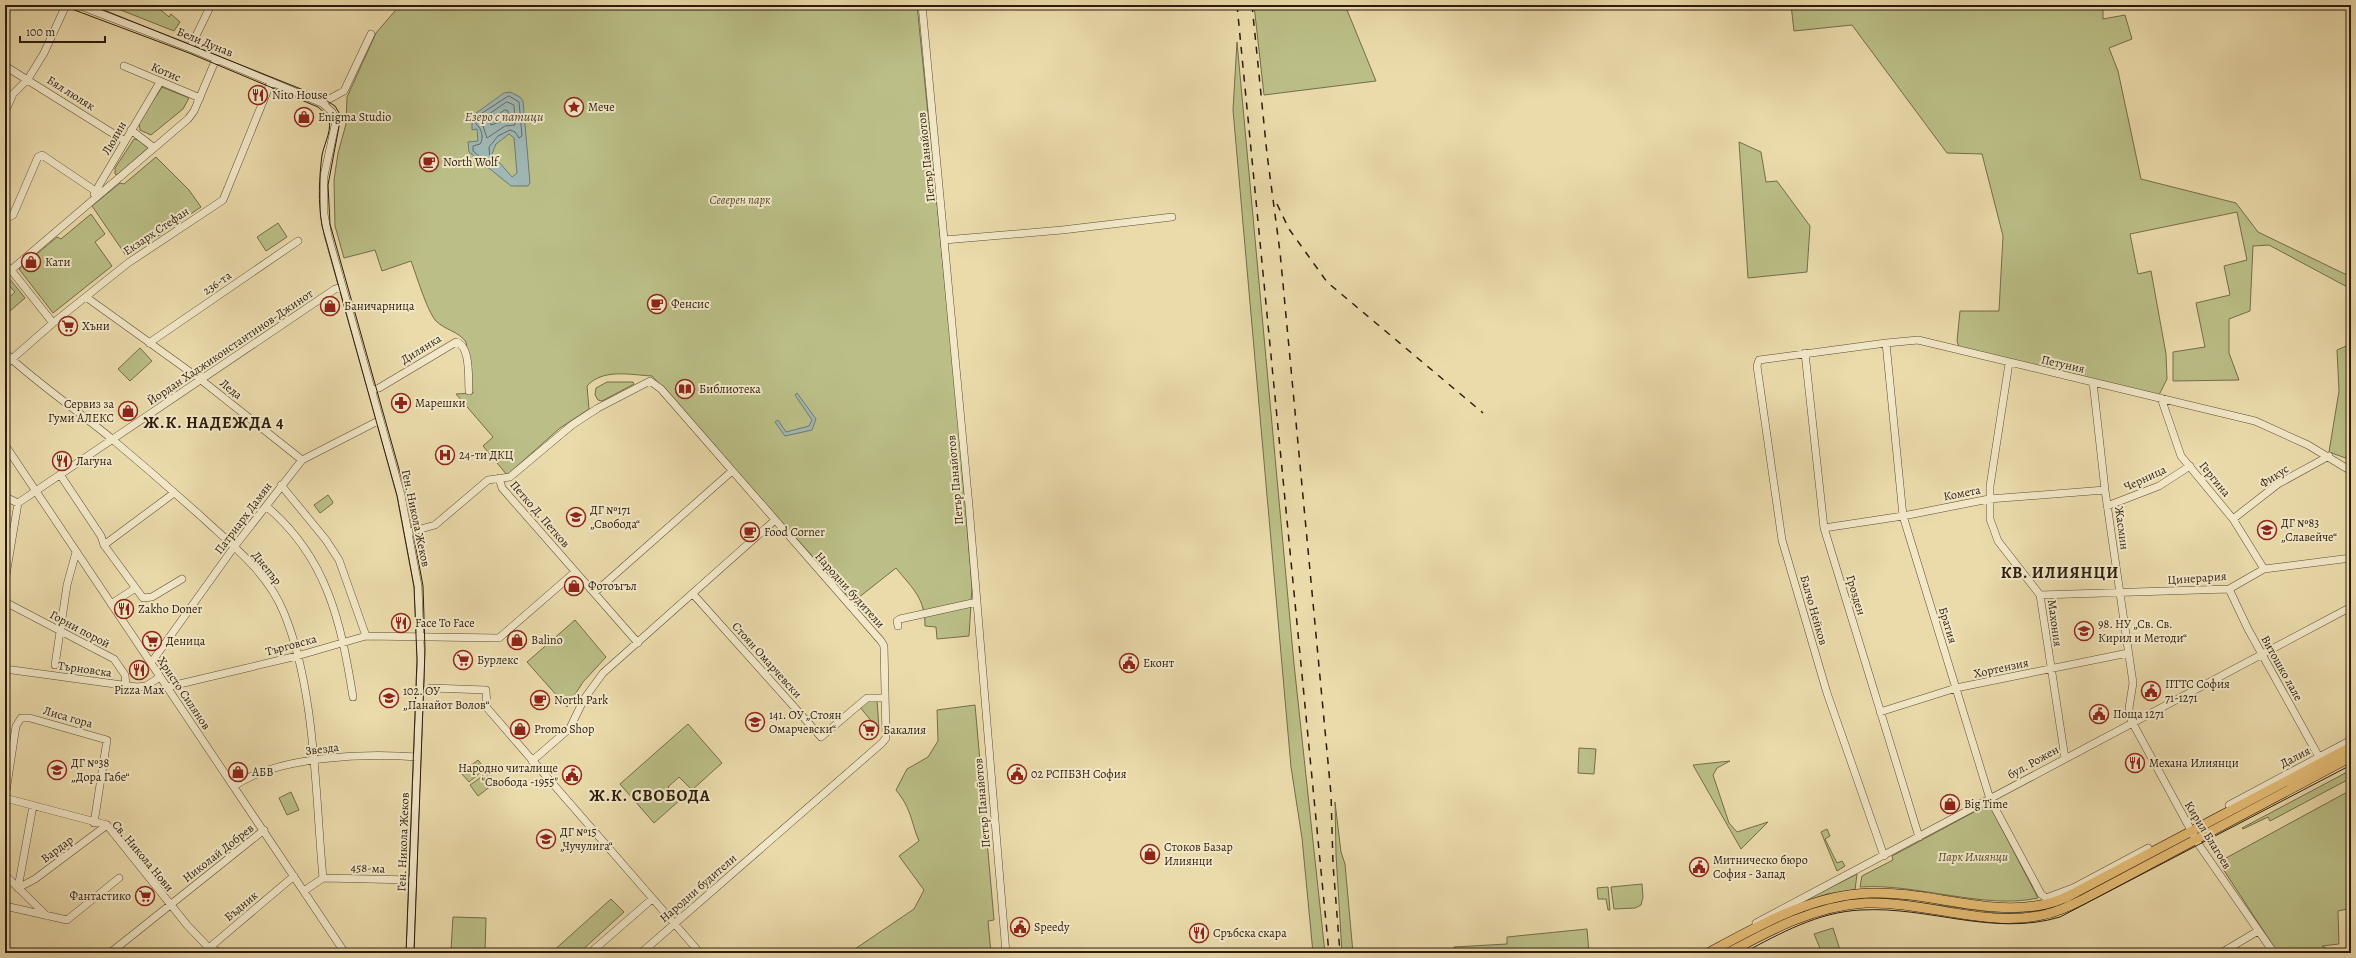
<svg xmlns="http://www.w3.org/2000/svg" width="2356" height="958" viewBox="0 0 2356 958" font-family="Alegreya,serif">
	<rect width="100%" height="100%" fill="#ebdbab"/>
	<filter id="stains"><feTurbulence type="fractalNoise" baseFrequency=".005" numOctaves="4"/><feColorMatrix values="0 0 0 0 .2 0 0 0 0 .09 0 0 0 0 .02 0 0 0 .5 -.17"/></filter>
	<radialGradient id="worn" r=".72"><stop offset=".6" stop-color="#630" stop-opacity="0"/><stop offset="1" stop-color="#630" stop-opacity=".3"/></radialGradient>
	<path fill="#bbbf87" stroke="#746d4a" d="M108,5H155L169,17L171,14L180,22L174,31Z
		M400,5H917L955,382L972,587L969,636L937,639L936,627L925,626C925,598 913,589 896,568L853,602L652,376C631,375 603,368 587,386L589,409L560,428L507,475L483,446L493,437L456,394L473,393L466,342C458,331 445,330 436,321C427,311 416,274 411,261L382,271L375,250L344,258L335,226L334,180L338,153L346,124L347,97L376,33Z
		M1254,5H1345L1376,81L1264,95Z
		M1791,5H2103V19L2125,15L2132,39L2109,48L2118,71L2141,179L2236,203L2258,232L2351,277V289L2269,245L2253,246L2250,311L2229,319V353L2239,380L2173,381V352L2205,347L2196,303L2230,295L2224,266L2247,260L2237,212L2130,234L2138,274L2151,271L2166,354L2167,379L2159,395L1959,347L1957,341L1960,311H1999L2003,236L1982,154L1947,153L1852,25L1794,31Z
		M1237,42L1294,664L1325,953H1313L1302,838L1291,767L1233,110Z
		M162,87L189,98L183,109L151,135L140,130L139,122Z
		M134,139L139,140L148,148L117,175L115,174V168Z
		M1739,142L1761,152L1766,182L1777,181L1810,226L1807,272L1748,278Z
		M156,157L189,190L201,207L127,257L92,206L120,183L124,184Z
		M91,214L105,234L95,242L112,266L53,313L19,269L57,237L61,239Z
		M278,223L287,237L266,251L257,237Z
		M5,273L25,298L10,311L5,306V301L15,292L7,283L5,285Z
		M2351,344V460L2329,452L2339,391L2337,350Z
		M140,348L152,361L130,381L118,369Z
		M607,382H633L634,384L602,401L598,400L595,395L596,388Z
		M328,495L333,502L332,504L320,513L314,505Z
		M575,620L606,657L583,682L567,707L527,662Z
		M877,700L879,729H878L859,706L863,702Z
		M975,705L994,920L988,921L991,953H849L914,909L924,890L899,856L919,841C910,819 912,810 896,790L907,769L928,757L938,741L937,710Z
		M688,724L722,763L692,790L679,777L668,787L680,800L654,823L620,784Z
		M1579,748L1596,749L1594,774L1578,773Z
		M478,760L485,769L469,782L461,773Z
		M1730,761L1717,768L1713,775L1729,823L1737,832L1768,822L1741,849L1693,765Z
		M2351,770V778L2270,821L2268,817L2243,829L2242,828Z
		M488,772L496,782L478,796L470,785Z
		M2351,790V917L2348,909L2338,911L2339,944L2322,946L2328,949L2308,953H2278L2223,869L2226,858Z
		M291,792L299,810L287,815L279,798Z
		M1335,802L1341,852L1345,864L1353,953H1342L1336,854Z
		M1989,804L2038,898C1985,910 1916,883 1860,887L1862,876L1893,860L1892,856Z
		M1827,829L1830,836L1825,839L1837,863L1842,861L1845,866L1837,871L1821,832Z
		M2181,840L2182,843L2053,909L2005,914L1906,901L1859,900L1755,936L1722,953H1715L1786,916L1839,900L1880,897L2034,910Z
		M1857,874L1855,890L1827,894L1796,905Z
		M1642,884L1643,897L1641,905L1635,908L1614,909L1611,887Z
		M1608,887L1610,910H1608L1606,899H1598L1597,888Z
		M611,899L624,912L579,953H551Z
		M453,917L486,918L485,951L451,950Z
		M1833,928L1841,953H1822L1814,934Z
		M1587,929L1589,953H1454V947L1507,944V937Z"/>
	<path fill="#9fb8b6" stroke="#717972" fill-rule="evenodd" d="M510,92L520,97L523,101L530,183L528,186H511L469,152L468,142L478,141L477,129L472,130V116L504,93ZM509,134L514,138L517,173L512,177L492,154L496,144Z
		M797,393L816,419L812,430L785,436L775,422L778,420L786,432L809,426L812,420L795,395Z"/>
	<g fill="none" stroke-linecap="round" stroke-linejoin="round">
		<path stroke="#666a61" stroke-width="1" d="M509,96L519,102L522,136L519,138L515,132L510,130L498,136L489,147L490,161L487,163L473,151V146L480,144C484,139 482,128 476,124L475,118Z
			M507,102L514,105L515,125L505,126L487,138L481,120Z
			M505,110L508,111V119L491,125L490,121Z"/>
		<defs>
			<path id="minor" d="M78,5L190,48L322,103L332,112L336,121L324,176V214L328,236L401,495L418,586L421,664L410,953
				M922,5L969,506L1006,953
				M190,48L211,5
				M5,66L125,141
				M124,66L200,98
				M322,103L344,91L371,34
				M5,112L13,94L28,79L44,53L66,5
				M131,130L153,147
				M94,194L160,82
				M5,219L13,215L38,157L42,155L100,194
				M944,240L1062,230L1172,217
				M5,264L11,270L188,119L194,111L216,59
				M11,270L53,323
				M86,297L200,379L302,460
				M149,343L298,241
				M1886,343L1903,516L1990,799L2041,894L2046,898L2073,888L2148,848
				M5,353C38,384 77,410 112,439C143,465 174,492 204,519C234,547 268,573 284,613C316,691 315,794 323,878L304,891
				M1805,353L1824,528L1919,837
				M2009,363L1990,486V519L1998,541L2040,595L2065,758
				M5,365L53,323L128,263L223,200L271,82
				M2093,382L2105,490L2133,683L2129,708L2131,720L2199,845L2274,953
				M372,390L379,388L456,342C471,346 468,378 469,391
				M2161,398L2181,456L2233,519L2264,569
				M5,445L345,953
				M61,476L101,536L104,545L143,598L152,597L182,579
				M499,478L502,488L638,643
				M281,485L326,540L339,560L366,636
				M5,497L18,503
				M266,506C327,557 341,622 353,697
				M2107,506L2159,486L2190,466
				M2233,519L2278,484L2329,456
				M1824,528L1903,516L1989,499L2105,490
				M410,532L435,525L488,480L510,477L572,425L598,408L650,381L661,389L881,641L884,646L886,738L882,743L641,953
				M104,545L174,493
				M5,581L18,503L335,289L342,287
				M2229,589L2248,629L2319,757
				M594,593L732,471
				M693,594L821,737L867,698H885
				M2040,595L2229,589L2264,569L2351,558
				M9,604L114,659L125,675L126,685
				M111,604L134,589
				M898,626L897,621L900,619L977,602
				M151,663L234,547L302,460L380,420
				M55,665L67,585L76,552
				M5,669L137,687L146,686L160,677
				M167,687L297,656L366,636L499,638L575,572
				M431,688L486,690L487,708L700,953
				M1880,712L1956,688L2128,653
				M532,761L570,728L584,699L603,673L775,520
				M234,786C278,756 365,753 417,757
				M5,798L107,825L187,925L209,948L222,953
				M5,798L16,726L21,718H30L107,740L94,823
				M2229,805L2351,740
				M1884,856L1827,693L1782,540L1757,366L1759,360L1886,343L1918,340L2255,421L2308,445L2351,471
				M5,875L47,916
				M323,878L413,880
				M18,888L35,879L107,825
				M18,888L33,806
				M5,906L67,920L119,878
				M1756,923L2351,607
				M110,953L264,830
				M203,953L294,876
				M590,953L652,899
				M2221,953L2258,931"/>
			<path id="major" d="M1708,953C1760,925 1810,895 1871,893C1929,891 1988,917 2046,904C2058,902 2069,896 2080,890L2351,747
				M1728,953C1772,929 1815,906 1866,903C1926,901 1988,929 2047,914C2060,911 2072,905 2084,899L2351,757"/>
		</defs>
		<use href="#minor" stroke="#5c4b34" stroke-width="8"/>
		<use href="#major" stroke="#2c1b0c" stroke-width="10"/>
		<use href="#minor" stroke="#f2e8c8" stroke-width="7"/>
		<use href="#major" stroke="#e6be76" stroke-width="9"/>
		<path stroke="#2c1b0c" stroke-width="1" d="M61,5L189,53L318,107L328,116C333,129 325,141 322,155C319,179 318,202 322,226L397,496L414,587L417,659L406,953
			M91,5L321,97L335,106L341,116L328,185L330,224L406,494L423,586L425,650L414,953
			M1743,953C1781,933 1818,912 1861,910C1929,906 1993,937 2060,917L2351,765"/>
		<path stroke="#2c1b0c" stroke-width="1.5" stroke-dasharray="7 7" stroke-linecap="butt" d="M1237,5L1329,953
			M1252,5L1267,154L1280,252L1331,794L1333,864L1340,953
			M1277,204L1289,229L1327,282L1483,413"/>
	</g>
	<defs>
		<symbol id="restaurant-ring" viewBox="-11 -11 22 22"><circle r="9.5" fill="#f2e8c8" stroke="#8f2418" stroke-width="1.5"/><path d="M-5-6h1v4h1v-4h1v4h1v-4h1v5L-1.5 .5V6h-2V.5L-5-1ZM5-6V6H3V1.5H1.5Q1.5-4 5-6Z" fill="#8f2418"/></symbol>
		<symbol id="sight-ring" viewBox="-11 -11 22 22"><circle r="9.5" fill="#f2e8c8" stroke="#8f2418" stroke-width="1.5"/><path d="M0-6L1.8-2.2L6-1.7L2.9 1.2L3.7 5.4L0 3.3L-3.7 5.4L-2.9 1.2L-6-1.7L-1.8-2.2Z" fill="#8f2418"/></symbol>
		<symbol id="shop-ring" viewBox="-11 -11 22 22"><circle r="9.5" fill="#f2e8c8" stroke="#8f2418" stroke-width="1.5"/><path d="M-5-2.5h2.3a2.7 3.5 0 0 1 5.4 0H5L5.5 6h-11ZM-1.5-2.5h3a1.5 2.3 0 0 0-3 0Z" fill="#8f2418"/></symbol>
		<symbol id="cafe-ring" viewBox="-11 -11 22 22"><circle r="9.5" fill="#f2e8c8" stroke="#8f2418" stroke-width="1.5"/><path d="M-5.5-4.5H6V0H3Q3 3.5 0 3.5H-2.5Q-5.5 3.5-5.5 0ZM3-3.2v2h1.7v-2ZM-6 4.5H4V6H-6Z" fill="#8f2418"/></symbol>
		<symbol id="supermarket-ring" viewBox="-11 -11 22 22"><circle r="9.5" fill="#f2e8c8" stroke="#8f2418" stroke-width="1.5"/><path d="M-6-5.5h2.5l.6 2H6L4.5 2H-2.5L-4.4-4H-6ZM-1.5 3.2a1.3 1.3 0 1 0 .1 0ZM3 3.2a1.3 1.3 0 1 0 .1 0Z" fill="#8f2418"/></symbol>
		<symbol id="library-ring" viewBox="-11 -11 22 22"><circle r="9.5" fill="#f2e8c8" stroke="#8f2418" stroke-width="1.5"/><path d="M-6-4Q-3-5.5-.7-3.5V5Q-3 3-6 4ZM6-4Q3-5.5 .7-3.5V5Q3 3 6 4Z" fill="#8f2418"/></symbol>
		<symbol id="pharmacy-ring" viewBox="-11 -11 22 22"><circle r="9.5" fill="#f2e8c8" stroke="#8f2418" stroke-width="1.5"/><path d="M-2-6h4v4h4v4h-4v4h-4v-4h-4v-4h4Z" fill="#8f2418"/></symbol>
		<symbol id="hospital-ring" viewBox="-11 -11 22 22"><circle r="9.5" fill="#f2e8c8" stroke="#8f2418" stroke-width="1.5"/><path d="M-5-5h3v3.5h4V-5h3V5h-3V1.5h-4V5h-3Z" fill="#8f2418"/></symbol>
		<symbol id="school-ring" viewBox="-11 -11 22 22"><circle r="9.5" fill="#f2e8c8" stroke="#8f2418" stroke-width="1.5"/><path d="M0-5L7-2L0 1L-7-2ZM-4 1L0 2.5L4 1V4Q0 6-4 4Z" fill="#8f2418"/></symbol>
		<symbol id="civic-ring" viewBox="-11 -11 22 22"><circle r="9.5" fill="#f2e8c8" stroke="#8f2418" stroke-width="1.5"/><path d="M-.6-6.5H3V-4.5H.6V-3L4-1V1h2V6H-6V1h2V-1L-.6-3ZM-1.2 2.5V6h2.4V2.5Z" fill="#8f2418"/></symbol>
	</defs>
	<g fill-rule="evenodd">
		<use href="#restaurant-ring" x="247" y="84" width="22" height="22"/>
		<use href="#sight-ring" x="563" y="96" width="22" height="22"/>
		<use href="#shop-ring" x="293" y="106" width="22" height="22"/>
		<use href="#cafe-ring" x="418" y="151" width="22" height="22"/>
		<use href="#shop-ring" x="20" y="251" width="22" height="22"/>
		<use href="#cafe-ring" x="646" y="293" width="22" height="22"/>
		<use href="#shop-ring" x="319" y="295" width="22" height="22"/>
		<use href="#supermarket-ring" x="57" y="315" width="22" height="22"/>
		<use href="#library-ring" x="674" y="378" width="22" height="22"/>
		<use href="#pharmacy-ring" x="390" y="392" width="22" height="22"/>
		<use href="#shop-ring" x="117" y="400" width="22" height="22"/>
		<use href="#hospital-ring" x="434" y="444" width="22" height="22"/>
		<use href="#restaurant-ring" x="51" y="450" width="22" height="22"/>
		<use href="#school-ring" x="565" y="506" width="22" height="22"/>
		<use href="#school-ring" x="2256" y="519" width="22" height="22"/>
		<use href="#cafe-ring" x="739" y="521" width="22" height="22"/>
		<use href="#shop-ring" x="563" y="575" width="22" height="22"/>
		<use href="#restaurant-ring" x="113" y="598" width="22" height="22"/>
		<use href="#restaurant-ring" x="390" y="612" width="22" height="22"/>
		<use href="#school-ring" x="2073" y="620" width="22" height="22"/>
		<use href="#shop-ring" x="506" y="629" width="22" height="22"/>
		<use href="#supermarket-ring" x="141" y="630" width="22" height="22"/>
		<use href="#supermarket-ring" x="452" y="649" width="22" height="22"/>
		<use href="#civic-ring" x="1118" y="652" width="22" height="22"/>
		<use href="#restaurant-ring" x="128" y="659" width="22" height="22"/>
		<use href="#civic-ring" x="2140" y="680" width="22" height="22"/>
		<use href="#school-ring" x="378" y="687" width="22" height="22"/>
		<use href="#cafe-ring" x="529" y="689" width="22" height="22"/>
		<use href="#civic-ring" x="2088" y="703" width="22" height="22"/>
		<use href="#school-ring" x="744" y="711" width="22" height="22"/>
		<use href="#shop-ring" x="509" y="718" width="22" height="22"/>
		<use href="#supermarket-ring" x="858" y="719" width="22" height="22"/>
		<use href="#restaurant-ring" x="2124" y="752" width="22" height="22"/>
		<use href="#school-ring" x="46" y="759" width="22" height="22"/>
		<use href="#shop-ring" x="227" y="761" width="22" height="22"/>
		<use href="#civic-ring" x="1006" y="763" width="22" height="22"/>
		<use href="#civic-ring" x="561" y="764" width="22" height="22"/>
		<use href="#shop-ring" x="1939" y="793" width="22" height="22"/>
		<use href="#school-ring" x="535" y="828" width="22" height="22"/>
		<use href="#shop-ring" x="1139" y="843" width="22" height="22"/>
		<use href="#civic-ring" x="1688" y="856" width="22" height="22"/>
		<use href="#supermarket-ring" x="134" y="885" width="22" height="22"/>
		<use href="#civic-ring" x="1009" y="916" width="22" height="22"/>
		<use href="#restaurant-ring" x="1188" y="922" width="22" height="22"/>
	</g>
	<g text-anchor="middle" stroke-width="4" stroke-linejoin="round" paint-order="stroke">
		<g font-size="12" fill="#2c1b0c" stroke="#f2e8c8">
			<text transform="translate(205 42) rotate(22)" y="4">Бели Дунав</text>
			<text transform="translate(166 72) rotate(23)" y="4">Котис</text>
			<text transform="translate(71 93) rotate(32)" y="4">Бял люляк</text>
			<text transform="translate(114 138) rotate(-60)" y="4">Люлин</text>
			<text transform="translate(926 157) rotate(-96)" y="4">Петър Панайотов</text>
			<text transform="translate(156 231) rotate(-34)" y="4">Екзарх Стефан</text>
			<text transform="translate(217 283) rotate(-35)" y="4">236-та</text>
			<text transform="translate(230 347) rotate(-34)" y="4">Йордан Хаджиконстантинов-Джинот</text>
			<text transform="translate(421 349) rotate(-32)" y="4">Дилянка</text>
			<text transform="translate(2063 364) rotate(13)" y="4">Петуния</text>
			<text transform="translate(231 389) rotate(38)" y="4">Леда</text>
			<text transform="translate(2274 476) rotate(-33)" y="4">Фикус</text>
			<text transform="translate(2145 478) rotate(-25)" y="4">Черница</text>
			<text transform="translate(2215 479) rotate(51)" y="4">Гергина</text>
			<text transform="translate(955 480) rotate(-95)" y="4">Петър Панайотов</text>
			<text transform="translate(1962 493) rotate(-11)" y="4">Комета</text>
			<text transform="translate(540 514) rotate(49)" y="4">Петко Д. Петков</text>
			<text transform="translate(243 518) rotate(-53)" y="4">Патриарх Дамян</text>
			<text transform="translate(416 518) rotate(78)" y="4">Ген. Никола Жеков</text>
			<text transform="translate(2122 528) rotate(82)" y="4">Жасмин</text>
			<text transform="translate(267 568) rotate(51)" y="4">Днепър</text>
			<text transform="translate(2197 578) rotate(-4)" y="4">Цинерария</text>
			<text transform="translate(850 590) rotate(48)" y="4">Народни будители</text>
			<text transform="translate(1856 595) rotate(73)" y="4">Грозден</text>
			<text transform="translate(1814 610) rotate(74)" y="4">Балчо Нейков</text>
			<text transform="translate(2055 623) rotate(82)" y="4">Махония</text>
			<text transform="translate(1948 625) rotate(73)" y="4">Братия</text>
			<text transform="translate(80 629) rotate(28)" y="4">Горни порой</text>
			<text transform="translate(291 645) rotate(-15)" y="4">Търговска</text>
			<text transform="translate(767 660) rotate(48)" y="4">Стоян Омарчевски</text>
			<text transform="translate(2001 668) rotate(-12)" y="4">Хортензия</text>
			<text transform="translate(2282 668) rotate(61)" y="4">Витошко лале</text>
			<text transform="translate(85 669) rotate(8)" y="4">Търновска</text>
			<text transform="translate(184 693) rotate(56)" y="4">Христо Силянов</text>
			<text transform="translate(68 717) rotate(16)" y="4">Лиса гора</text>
			<text transform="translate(322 749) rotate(-7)" y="4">Звезда</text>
			<text transform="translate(2295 757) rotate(-28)" y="4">Далия</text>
			<text transform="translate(2033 762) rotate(-29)" y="4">бул. Рожен</text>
			<text transform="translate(982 803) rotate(-95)" y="4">Петър Панайотов</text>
			<text transform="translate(2208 835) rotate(58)" y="4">Кирил Благоев</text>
			<text transform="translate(403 842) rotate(-88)" y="4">Ген. Никола Жеков</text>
			<text transform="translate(57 849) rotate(-37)" y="4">Вардар</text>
			<text transform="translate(218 853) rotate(-38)" y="4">Николай Добрев</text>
			<text transform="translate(143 856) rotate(50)" y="4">Св. Никола Нови</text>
			<text transform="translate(368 868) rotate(2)" y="4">458-ма</text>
			<text transform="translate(698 888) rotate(-41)" y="4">Народни будители</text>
			<text transform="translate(241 906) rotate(-40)" y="4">Бъдник</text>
		</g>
		<g font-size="12" fill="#2c1b0c" stroke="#f2e8c8" text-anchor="start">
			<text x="272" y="99">Nito House</text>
			<text x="588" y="111">Мече</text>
			<text x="318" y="121">Enigma Studio</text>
			<text x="443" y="166">North Wolf</text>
			<text x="45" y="266">Кати</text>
			<text x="671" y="308">Фенсис</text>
			<text x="344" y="310">Баничарница</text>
			<text x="82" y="330">Хъни</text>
			<text x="699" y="393">Библиотека</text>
			<text x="415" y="407">Марешки</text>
			<text x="114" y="408" text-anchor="end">Сервиз за<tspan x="114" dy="14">Гуми АЛЕКС</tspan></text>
			<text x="459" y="459">24-ти ДКЦ</text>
			<text x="76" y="465">Лагуна</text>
			<text x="590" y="514">ДГ №171<tspan x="590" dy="14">„Свобода“</tspan></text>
			<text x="2281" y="527">ДГ №83<tspan x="2281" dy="14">„Славейче“</tspan></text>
			<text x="764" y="536">Food Corner</text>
			<text x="588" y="590">Фотоъгъл</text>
			<text x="138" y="613">Zakho Doner</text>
			<text x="415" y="627">Face To Face</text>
			<text x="2098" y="628">98. НУ „Св. Св.<tspan x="2098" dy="14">Кирил и Методи“</tspan></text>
			<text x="531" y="644">Balino</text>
			<text x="166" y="645">Деница</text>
			<text x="477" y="664">Бурлекс</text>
			<text x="1143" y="667">Еконт</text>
			<text x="2165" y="688">ПТТС София<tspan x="2165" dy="14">71-1271</tspan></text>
			<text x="139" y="694" text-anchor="middle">Pizza Max</text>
			<text x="403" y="695">102. ОУ<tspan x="403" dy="14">„Панайот Волов“</tspan></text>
			<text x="554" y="704">North Park</text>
			<text x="2113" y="718">Поща 1271</text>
			<text x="769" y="719">141. ОУ „Стоян<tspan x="769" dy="14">Омарчевски“</tspan></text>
			<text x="534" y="733">Promo Shop</text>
			<text x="883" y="734">Бакалия</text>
			<text x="71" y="767">ДГ №38<tspan x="71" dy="14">„Дора Габе“</tspan></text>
			<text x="2149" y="767">Механа Илиянци</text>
			<text x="558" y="772" text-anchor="end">Народно читалище<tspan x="558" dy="14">"Свобода -1955"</tspan></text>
			<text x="252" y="776">АБВ</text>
			<text x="1031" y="778">02 РСПБЗН София</text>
			<text x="1964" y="808">Big Time</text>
			<text x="560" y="836">ДГ №15<tspan x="560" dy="14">„Чучулига“</tspan></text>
			<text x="1164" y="851">Стоков Базар<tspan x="1164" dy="14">Илиянци</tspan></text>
			<text x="1713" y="864">Митническо бюро<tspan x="1713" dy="14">София - Запад</tspan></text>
			<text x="131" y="900" text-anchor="end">Фантастико</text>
			<text x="1034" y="931">Speedy</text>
			<text x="1213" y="937">Сръбска скара</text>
		</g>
		<g font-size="12" font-style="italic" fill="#574c31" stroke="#f2e8c8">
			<text x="740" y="204">Северен парк</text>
			<text x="1973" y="861">Парк Илиянци</text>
		</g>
		<g font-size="13" font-style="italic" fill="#4e4a3f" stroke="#f2e8c8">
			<text x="504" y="121">Езеро с патици</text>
		</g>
		<g font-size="16" font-weight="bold" letter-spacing="1" fill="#2c1b0c" stroke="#f2e8c8">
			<text x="214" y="428">Ж.К. НАДЕЖДА 4</text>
			<text x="2060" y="578">КВ. ИЛИЯНЦИ</text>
			<text x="650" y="801">Ж.К. СВОБОДА</text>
		</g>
	</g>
	<rect width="2356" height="958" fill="none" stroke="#ebdbab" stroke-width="20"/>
	<rect x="6" y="6" width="2344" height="946" fill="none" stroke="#2c1b0c" stroke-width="2"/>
	<rect x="10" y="10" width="2336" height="938" fill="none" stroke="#2c1b0c"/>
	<path d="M20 36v6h85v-6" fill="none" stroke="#2c1b0c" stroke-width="2"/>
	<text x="26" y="36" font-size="12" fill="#2c1b0c" stroke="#f2e8c8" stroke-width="3" paint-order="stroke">100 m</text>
	<rect width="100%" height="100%" filter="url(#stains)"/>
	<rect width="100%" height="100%" fill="url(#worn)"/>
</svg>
